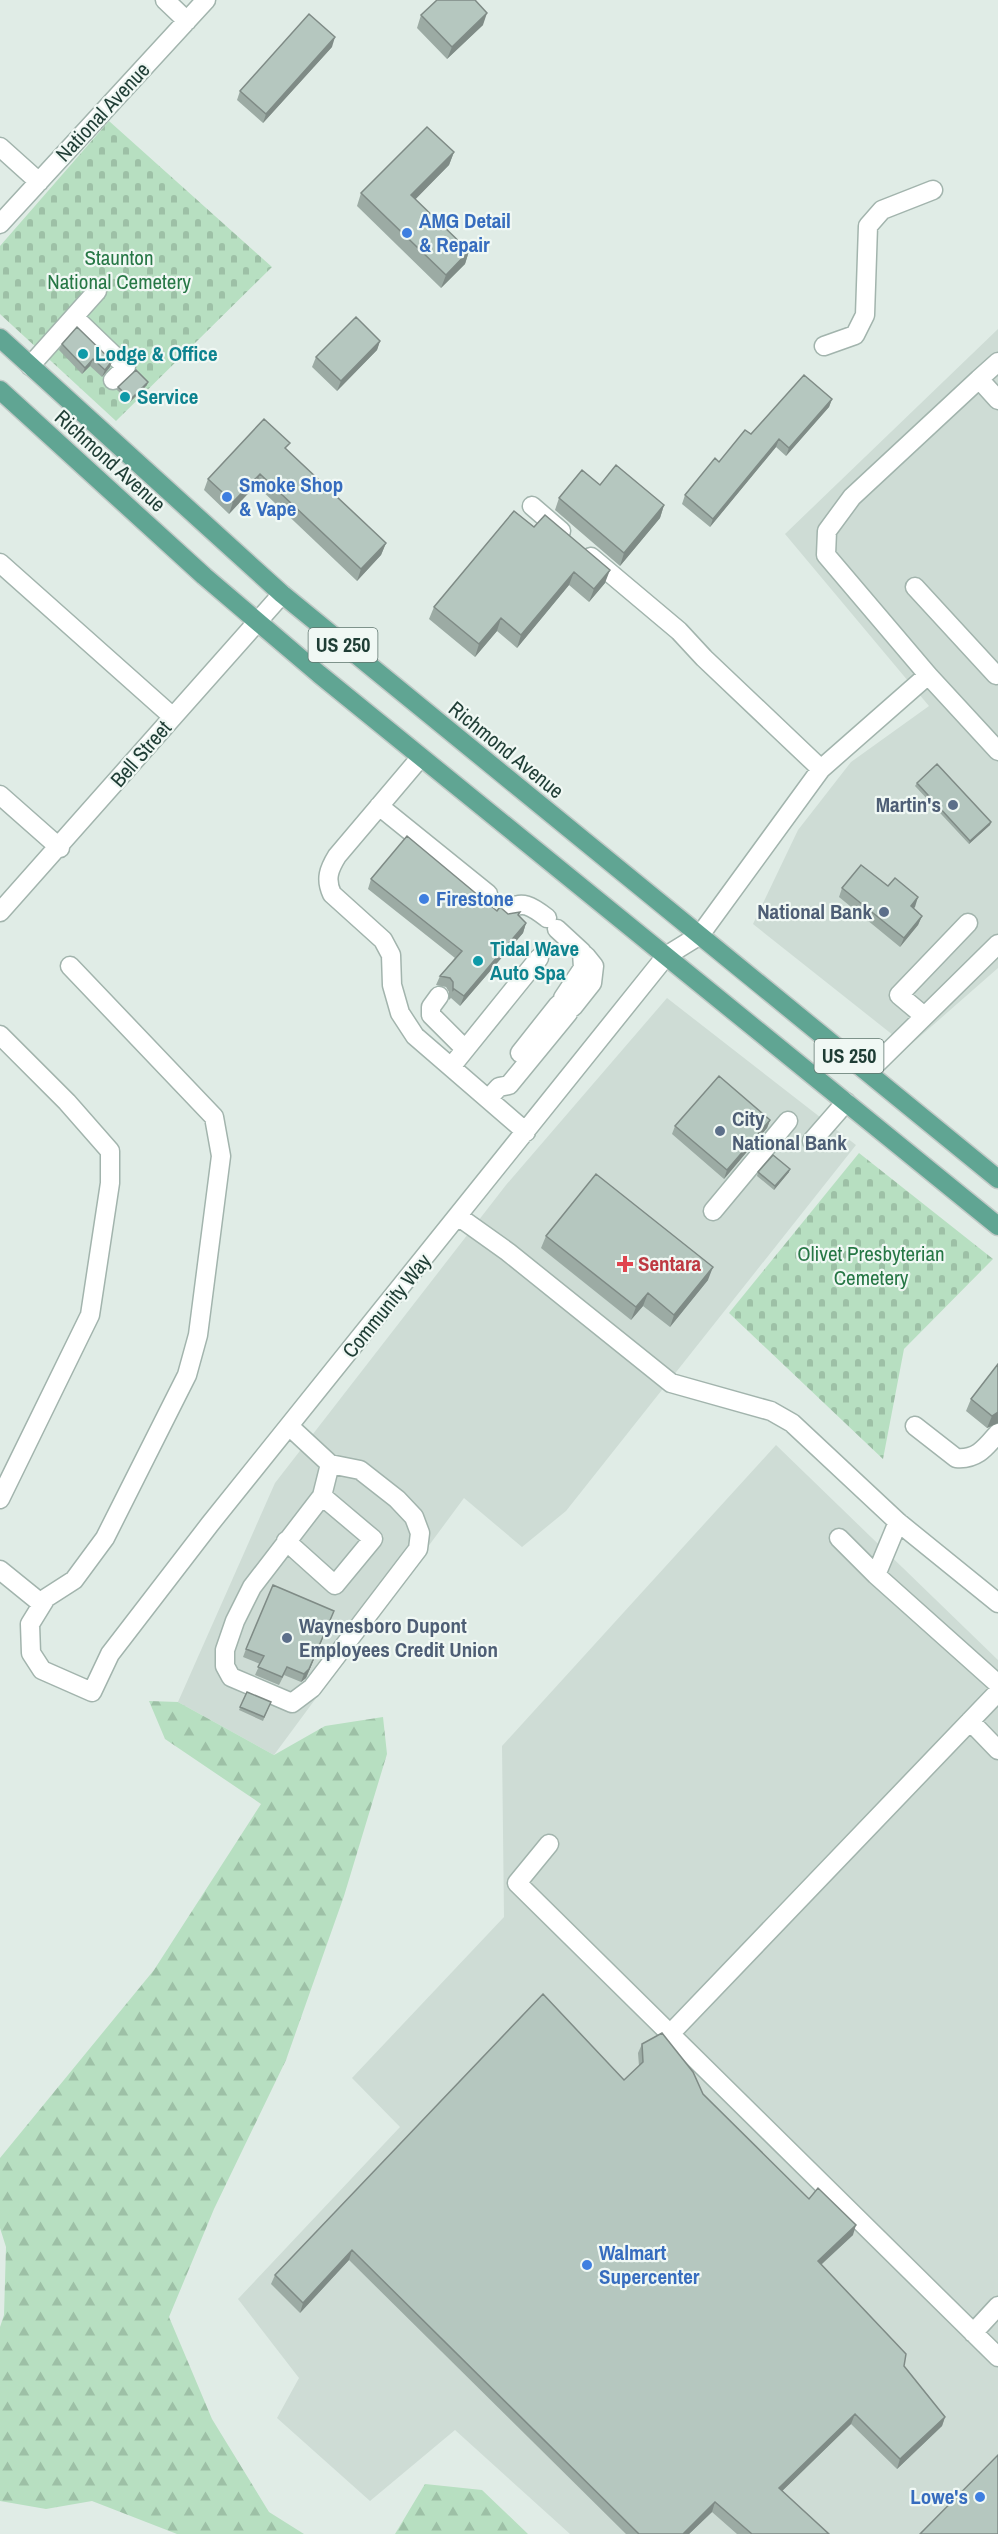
<svg xmlns="http://www.w3.org/2000/svg" width="998" height="2534" viewBox="0 0 998 2534" font-family="'Archivo Narrow',sans-serif">
	<defs>
		<pattern id="forest-firs" width="22" height="20" patternUnits="userSpaceOnUse" patternTransform="scale(1.5)"><rect width="22" height="20" fill="#b7dfc1"/><path d="M5 1l3.5 6h-7zM16 11l3.5 6h-7z" fill="#9dc0a6"/></pattern>
		<pattern id="cemetery-stones" width="16" height="16" patternUnits="userSpaceOnUse" patternTransform="scale(1.5)"><rect width="16" height="16" fill="#b7dfc1"/><path d="M2 7V4a2 2 0 0 1 4 0v3zM10 15v-3a2 2 0 0 1 4 0v3z" fill="#9dc0a6"/></pattern>
	</defs>
	<rect width="100%" height="100%" fill="#e0ece6"/>
	<path fill="#cedcd5" d="M998,329V968L908,1047L753,924L798,830L851,762L929,706L785,534Z
		M667,998L856,1145L566,1511L522,1547L464,1498L274,1755L178,1702L275,1483L506,1185Z
		M776,1445L998,1660V2534H570L455,2430L370,2501L277,2418L299,2378L238,2299L400,2127L352,2078L504,1917L502,1746Z"/>
	<path fill="url(#forest-firs)" d="M149,1701L178,1702L274,1755L325,1726L383,1717L387,1754L344,1896L286,2060L214,2209L169,2317L212,2419L269,2512L304,2534H177L92,2501L46,2509L0,2501V2327L4,2315L6,2247L0,2228V2158L154,1970L261,1804L165,1739Z
		M425,2484L482,2490L528,2534H395Z"/>
	<path fill="url(#cemetery-stones)" d="M109,121L272,267L116,421L0,314V246Z
		M859,1153L993,1259L904,1349L883,1459L729,1313Z"/>
	<g fill="none" stroke-linecap="round" stroke-linejoin="round">
		<defs>
			<path id="minor" d="M165,0L187,21
				M0,147L39,182
				M0,224L206,0
				M74,317L126,367L113,380
				M824,346L855,335L865,315L868,226L882,210L933,190
				M30,366L97,291
				M979,379L998,362
				M998,400L979,379L852,497L827,531L826,555L928,675L998,751
				M532,506L561,531
				M591,557L679,631L704,658L821,769
				M0,563L173,717
				M915,587L996,675
				M420,758L337,856C329,869 325,879 332,894L383,940L391,955L392,985L400,1013L415,1036L526,1132
				M0,795L60,848
				M379,806L488,894
				M0,912L282,594
				M507,913C520,897 534,908 547,918
				M557,929L582,952L583,968L563,998
				M70,966L214,1117L221,1156L198,1335L187,1375L105,1538L74,1580L46,1598L30,1624L31,1653L42,1670L92,1692L110,1654L210,1524L666,956L700,935L821,769L928,675
				M439,996L431,1007V1015L465,1049
				M573,1007L592,983L594,966L586,956
				M924,1016L899,995L968,923
				M0,1035L67,1102L110,1151V1183L90,1315L0,1499
				M520,1053L558,1005
				M451,1067L539,958
				M868,1072L998,944
				M488,1099L499,1087L509,1085L568,1013
				M812,1141L846,1102
				M713,1211L788,1121
				M459,1217L508,1252L671,1383L771,1411L792,1423L898,1522L998,1603
				M289,1426L330,1464L322,1496L252,1587L235,1621L225,1650V1666L231,1677L292,1703L312,1688L418,1549L420,1533L414,1517L397,1499L360,1470L330,1464
				M915,1426L956,1458C977,1460 986,1447 998,1433
				M839,1538L876,1575L998,1684
				M286,1541L335,1585L373,1539L322,1496
				M0,1570L42,1604
				M876,1575L898,1522
				M970,1721L998,1750
				M549,1844L517,1883L998,2357
				M670,2034L998,1692
				M973,2333L998,2306"/>
			<path id="major" d="M0,338L282,594L998,1179
				M0,390L204,576L319,674L998,1226"/>
		</defs>
		<use href="#minor" stroke="#a2b4ad" stroke-width="21"/>
		<use href="#major" stroke="#c0c9c6" stroke-width="21"/>
		<use href="#minor" stroke="#fff" stroke-width="18"/>
		<use href="#major" stroke="#60a593" stroke-width="18"/>
	</g>
	<path fill="#9caba4" d="M421,15L483,25L447,59L417,28Z
		M332,47L263,123L237,100L240,91Z
		M454,152L449,165L415,199L469,251L465,264L441,288L357,206L361,193Z
		M380,341L377,350L337,391L312,367L316,357Z
		M62,344L112,361L110,367L102,377L90,366L82,374L59,350Z
		M147,385L130,402L117,390L118,387Z
		M832,399L829,407L786,456L776,447L710,527L682,504L685,495L719,462L751,434Z
		M287,450L386,543L381,555L357,581L256,485L229,514L204,490L208,479Z
		M600,485L664,505L660,518L620,566L555,510L559,498Z
		M514,511L605,583L589,602L569,585L517,648L497,631L475,657L429,619L434,607Z
		M917,783L991,822L990,825L969,844L915,786Z
		M371,879L497,911L508,914L519,915L526,923L523,933L460,1006L451,998L449,1000V992L446,987L436,985L440,976L455,958L368,889Z
		M888,886L918,897L913,909L922,916L918,925L900,947L839,897L842,888Z
		M770,1120L767,1128L724,1179L672,1134L675,1126Z
		M758,1172H789L774,1190L757,1176Z
		M546,1236L708,1280L670,1327L643,1306L631,1320L541,1248Z
		M998,1364V1423L987,1428L966,1411L971,1399Z
		M331,1619L306,1678L301,1682L284,1675L279,1685L255,1675L260,1664L243,1657L246,1649Z
		M247,1692L271,1702L263,1721L239,1710Z
		M642,2044L703,2094L809,2199L853,2235L821,2265L945,2417L942,2426L897,2469L851,2424L782,2491L829,2534H737L712,2512L689,2534H626L349,2260L300,2313L271,2284L275,2275L624,2080L639,2066L638,2053Z"/>
	<path fill="#7f8b86" d="M487,13L483,25L447,59L452,47Z
		M335,37L332,47L263,123L266,114Z
		M454,152L449,165L407,208L411,195Z
		M469,251L465,264L441,288L446,275Z
		M380,341L377,350L337,391L341,381Z
		M93,359L90,366L82,374L85,368Z
		M112,361L110,367L102,377L105,370Z
		M148,382L147,385L130,402L131,399Z
		M832,399L829,407L786,456L789,448Z
		M779,439L776,447L710,527L713,519Z
		M260,474L256,485L229,514L233,502Z
		M664,505L660,518L620,566L624,553Z
		M386,543L381,555L357,581L361,569Z
		M610,570L605,583L589,602L594,589Z
		M574,572L569,585L517,648L521,635Z
		M501,618L497,631L475,657L479,644Z
		M991,822L990,825L969,844L970,841Z
		M918,897L915,907L907,916L911,906Z
		M922,916L918,925L900,947L904,938Z
		M526,923L523,933L460,1006L464,996Z
		M770,1120L767,1128L724,1179L727,1170Z
		M790,1169L789,1172L774,1190L775,1186Z
		M713,1267L708,1280L670,1327L674,1315Z
		M648,1293L643,1306L631,1320L636,1307Z
		M998,1412V1423L987,1428L992,1416Z
		M334,1611L306,1678L301,1682L304,1674Z
		M856,2225L853,2235L814,2271L818,2261Z
		M352,2250L349,2260L300,2313L303,2303Z
		M855,2414L851,2424L775,2498L779,2488Z
		M945,2417L942,2426L897,2469L900,2459Z
		M715,2502L712,2512L689,2534H683Z"/>
	<path fill="#b5c7bf" stroke="#7f8b86" stroke-width="1.5" d="M437,0H475L487,13L452,47L421,15Z
		M309,14L335,37L266,114L240,91Z
		M427,127L454,152L411,195L469,251L446,275L361,193Z
		M356,317L380,341L341,381L316,357Z
		M77,327L112,361L105,370L93,359L85,368L62,344Z
		M136,370L148,382L131,399L118,387Z
		M804,375L832,399L789,448L779,439L713,519L685,495L715,458L719,462L745,430L751,434Z
		M264,419L290,443L285,448L386,543L361,569L260,474L233,502L208,479Z
		M616,465L664,505L624,553L559,498L582,470L600,485Z
		M514,511L534,527L545,515L610,570L594,589L574,572L521,635L501,618L479,644L434,607Z
		M937,764L991,822L970,841L917,783Z
		M407,836L497,911L500,907L508,914L520,912L518,915L526,923L464,996L454,989L453,990V982L450,978L440,976L462,951L371,879Z
		M861,865L888,886L895,878L918,897L911,906L922,916L904,938L842,888Z
		M719,1076L770,1120L727,1170L675,1126Z
		M773,1155L790,1169L775,1186L758,1172Z
		M596,1174L713,1267L674,1315L648,1293L636,1307L546,1236Z
		M998,1364V1412L992,1416L971,1399Z
		M273,1585L334,1611L309,1669L304,1674L287,1667L282,1677L258,1667L264,1656L246,1649Z
		M247,1692L271,1702L264,1717L240,1707Z
		M543,1994L624,2080L643,2062L642,2044L662,2033L693,2072L703,2094L809,2199L818,2188L856,2225L818,2261L906,2354L904,2366L945,2417L900,2459L855,2414L779,2488L829,2534H752L715,2502L683,2534H639L352,2250L303,2303L275,2275Z
		M998,2455V2534H920Z"/>
	<g fill="#3f7fe0" stroke="#f0f8f4" stroke-width="2">
		<circle cx="407" cy="233" r="6"/>
		<circle cx="227" cy="497" r="6"/>
		<circle cx="424" cy="899" r="6"/>
		<circle cx="587" cy="2265" r="6"/>
		<circle cx="980" cy="2497" r="6"/>
	</g>
	<g fill="#0f9aa8" stroke="#f0f8f4" stroke-width="2">
		<circle cx="83" cy="354" r="6"/>
		<circle cx="125" cy="397" r="6"/>
		<circle cx="478" cy="961" r="6"/>
	</g>
	<g fill="#5c6f8a" stroke="#f0f8f4" stroke-width="2">
		<circle cx="953" cy="805" r="6"/>
		<circle cx="884" cy="912" r="6"/>
		<circle cx="720" cy="1131" r="6"/>
		<circle cx="287" cy="1638" r="6"/>
	</g>
	<path fill="#e0444e" stroke="#f0f8f4" stroke-width="2" d="M622 1255h6v6h6v6h-6v6h-6v-6h-6v-6h6z"/>
	<g text-anchor="middle" stroke-width="4.5" stroke-linejoin="round" paint-order="stroke">
		<g fill="#f0f8f4" stroke="#5e756e" stroke-width="1.5">
			<rect x="308.5" y="628" width="69" height="34" rx="4.5"/>
			<rect x="814.5" y="1039" width="69" height="34" rx="4.5"/>
		</g>
		<g font-size="20" font-weight="bold" fill="#1f3d35">
			<text x="343" y="652">US 250</text>
			<text x="849" y="1063">US 250</text>
		</g>
		<g font-size="21" fill="#1f3d35" stroke="#f0f8f4">
			<text transform="translate(103 112) rotate(-47)" y="7">National Avenue</text>
			<text transform="translate(110 461) rotate(42)" y="7">Richmond Avenue</text>
			<text transform="translate(506 750) rotate(39)" y="7">Richmond Avenue</text>
			<text transform="translate(141 754) rotate(-49)" y="7">Bell Street</text>
			<text transform="translate(387 1306) rotate(-51)" y="7">Community Way</text>
		</g>
		<g font-size="21" font-weight="bold" fill="#366cbe" stroke="#f0f8f4" text-anchor="start">
			<text x="419" y="228">AMG Detail<tspan x="419" dy="24">&amp; Repair</tspan></text>
			<text x="239" y="492">Smoke Shop<tspan x="239" dy="24">&amp; Vape</tspan></text>
			<text x="436" y="906">Firestone</text>
			<text x="599" y="2260">Walmart<tspan x="599" dy="24">Supercenter</tspan></text>
			<text x="968" y="2504" text-anchor="end">Lowe's</text>
		</g>
		<g font-size="21" fill="#267745" stroke="#f0f8f4">
			<text x="119" y="265">Staunton<tspan x="119" dy="24">National Cemetery</tspan></text>
			<text x="871" y="1261">Olivet Presbyterian<tspan x="871" dy="24">Cemetery</tspan></text>
		</g>
		<g font-size="21" font-weight="bold" fill="#0d838f" stroke="#f0f8f4" text-anchor="start">
			<text x="95" y="361">Lodge &amp; Office</text>
			<text x="137" y="404">Service</text>
			<text x="490" y="956">Tidal Wave<tspan x="490" dy="24">Auto Spa</tspan></text>
		</g>
		<g font-size="21" font-weight="bold" fill="#4e5e75" stroke="#f0f8f4" text-anchor="end">
			<text x="941" y="812">Martin's</text>
			<text x="872" y="919">National Bank</text>
			<text x="732" y="1126" text-anchor="start">City<tspan x="732" dy="24">National Bank</tspan></text>
			<text x="299" y="1633" text-anchor="start">Waynesboro Dupont<tspan x="299" dy="24">Employees Credit Union</tspan></text>
		</g>
		<g font-size="21" font-weight="bold" fill="#be3a42" stroke="#f0f8f4" text-anchor="start">
			<text x="638" y="1271">Sentara</text>
		</g>
	</g>
</svg>
